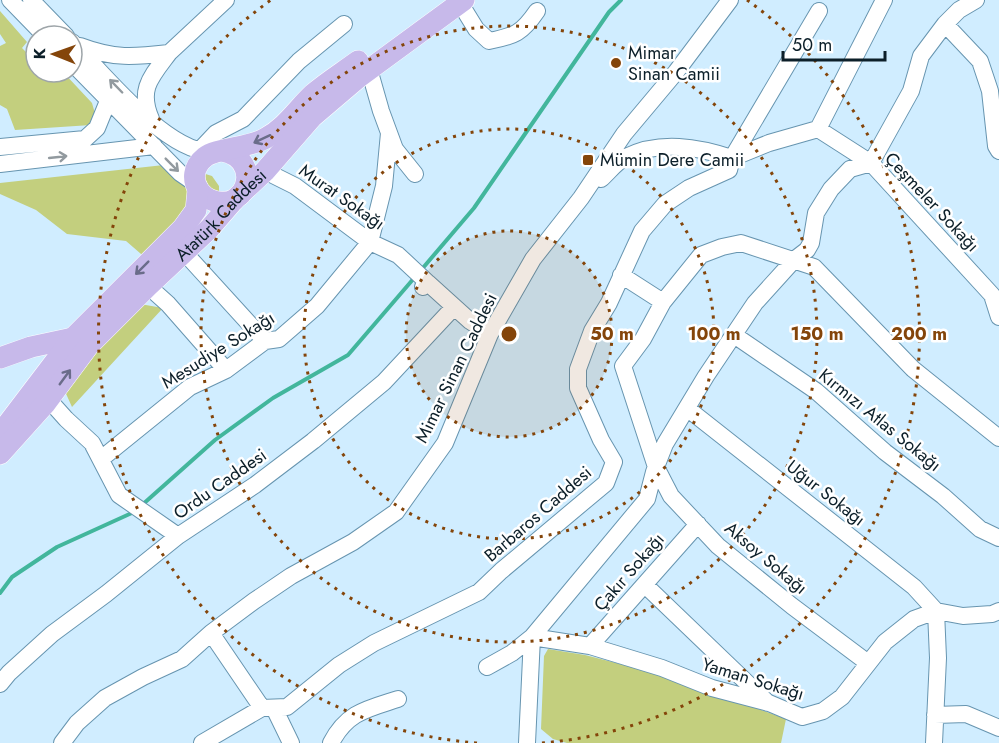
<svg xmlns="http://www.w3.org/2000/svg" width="999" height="743" viewBox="0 0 999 743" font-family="Jost,sans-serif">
	<rect width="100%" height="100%" fill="#d0edff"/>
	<path fill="#c3cf7e" d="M0,11L27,42L22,48L36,62V72H63L92,103L96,117L91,125L15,130L7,109L0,105V46L6,43L0,34Z
		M173,164L212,176L219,186V200L148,260L126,241L67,234L36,210L0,194V183Z
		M140,304L163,308L72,407L63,387Z
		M548,649L585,655L671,677L786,719L781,743H567L553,739L541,729L544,656Z"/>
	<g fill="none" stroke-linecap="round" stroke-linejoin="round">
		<path stroke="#42b69c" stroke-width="4" d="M422,269L474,208L609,12L621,0
			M142,505L215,440L273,398L348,355L415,277
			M0,593L12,577L57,547L134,512"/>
		<defs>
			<path id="minor" d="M10,0L45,36
				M31,0L66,36
				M460,3L476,29L489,41C515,36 522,33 537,11
				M945,24L980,61L990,91L996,146L999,151
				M72,42C103,73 165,151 210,152
				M80,46C114,59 134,57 169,53C151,77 138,89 151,119
				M169,53L226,0
				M72,63L180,173L196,184
				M369,69L381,111L395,149L415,174
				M818,129L871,163L992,295L999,317
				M0,147L85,139L97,128L108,101
				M199,151L216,133L243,119L299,61L344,24
				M732,158L769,143L818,129L884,0
				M0,164L154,146
				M265,171L295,186L370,242L398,255L428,283
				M601,179C609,172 617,161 626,157C660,140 698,147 732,158
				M183,251L265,341
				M621,275L663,302
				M148,286L168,304L226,370
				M423,287L428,283L470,321L490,334
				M734,335L816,391L885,452L943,496L980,529L999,538
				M49,400L66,419L92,443L119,495L178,536
				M688,409L914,587L936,611L938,658L934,743
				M101,459L190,387L226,370L265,341L279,339L317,306L370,242L384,186L389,133
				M645,585L768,703
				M211,633L262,708H274L291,743
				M590,646L698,524
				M868,663L792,606L718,546L671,496L656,467L623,366L643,339L663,302L701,255L722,247L741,243L814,267L913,369L999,438
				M487,667L512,653L532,637L647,499L654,472L665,444L706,376L755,303L794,260L807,250L811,243L816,213L831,189L850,169L871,163L911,91L921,56L945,24L959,10L976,0
				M0,684L9,673L52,634L106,594L178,536L255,485L313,441L384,382L454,307
				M935,715L966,714L999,728
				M62,743L77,723L105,698L143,677L182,659L211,633L254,601L291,576L353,542L396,512L445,443L490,334L533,259L581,198L624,134L676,72L730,0
				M202,743L262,708L287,707L339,665L374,643L479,592L501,571L606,483L614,462L601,440L578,388V369L592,331L609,303L642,231L665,204L689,188L729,170L732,158L819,11
				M331,743C347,712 367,709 398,699
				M527,743L532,637L590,646L662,668L712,688L769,703L802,717L823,711L842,697L885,642L914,619L936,611L963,616L992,614L999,611"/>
			<g id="major">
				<path d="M222,151C245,155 254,177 240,195"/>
				<path d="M234,200C204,211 180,177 205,157C216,148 250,148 266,138C286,127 297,109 313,94C327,82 343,72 358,61"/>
				<path d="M0,358L31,347L73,338L77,340"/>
				<path d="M0,434L73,338L183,228L196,210L198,189"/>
				<path id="s1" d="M0,454L45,404L89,345L148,286L209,229L234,200L265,171L312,117L359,77L464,0"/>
			</g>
		</defs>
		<use href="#minor" stroke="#6795b0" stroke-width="18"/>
		<use href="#major" stroke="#fff" stroke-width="22"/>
		<use href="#minor" stroke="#fff" stroke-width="16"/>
		<use href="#major" stroke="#c7b9ea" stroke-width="21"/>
	</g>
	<defs><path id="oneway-shaft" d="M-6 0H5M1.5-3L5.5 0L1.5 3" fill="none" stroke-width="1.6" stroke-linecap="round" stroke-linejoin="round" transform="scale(1.5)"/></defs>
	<g stroke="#929a9f">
		<use href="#oneway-shaft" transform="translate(116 86) rotate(-134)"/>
		<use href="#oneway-shaft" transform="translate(58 157) rotate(-6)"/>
		<use href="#oneway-shaft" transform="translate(172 165) rotate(45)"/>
	</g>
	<g stroke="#6a6c8a">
		<use href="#oneway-shaft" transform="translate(262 139) rotate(155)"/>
		<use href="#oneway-shaft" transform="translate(142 268) rotate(135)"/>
		<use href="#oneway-shaft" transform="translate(65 377) rotate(-54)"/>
	</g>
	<circle cx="509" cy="334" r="103" fill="#84450a" fill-opacity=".12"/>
	<g fill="none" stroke="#84450a" stroke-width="3" stroke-dasharray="3 6">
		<circle cx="509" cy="334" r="103"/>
		<circle cx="509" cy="334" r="205"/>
		<circle cx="509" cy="334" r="308"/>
		<path d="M477 743A410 410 0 0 1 271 0M747 0A410 410 0 0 1 541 743"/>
	</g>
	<g fill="#84450a" stroke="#fff" stroke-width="2">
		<circle cx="616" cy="63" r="6"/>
		<rect x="582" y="154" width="12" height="12" rx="3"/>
	</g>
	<g text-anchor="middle" stroke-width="5" stroke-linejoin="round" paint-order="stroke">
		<g font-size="18" fill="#0c1f29" stroke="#fff" text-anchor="start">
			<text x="628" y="59">Mimar<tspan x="628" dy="21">Sinan Camii</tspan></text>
			<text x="600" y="166">Mümin Dere Camii</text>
		</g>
		<g font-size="18" fill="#0c1f29" stroke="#fff">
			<text transform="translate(342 197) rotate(35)" y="6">Murat Sokağı</text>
			<text transform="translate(932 202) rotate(47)" y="6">Çeşmeler Sokağı</text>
			<text dy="6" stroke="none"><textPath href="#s1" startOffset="326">Atatürk Caddesi</textPath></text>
			<text transform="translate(218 350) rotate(-32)" y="6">Mesudiye Sokağı</text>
			<text transform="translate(456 368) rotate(-64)" y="6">Mimar Sinan Caddesi</text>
			<text transform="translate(880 420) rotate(39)" y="6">Kırmızı Atlas Sokağı</text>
			<text transform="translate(220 484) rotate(-35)" y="6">Ordu Caddesi</text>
			<text transform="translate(826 493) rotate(38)" y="6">Uğur Sokağı</text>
			<text transform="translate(538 514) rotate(-41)" y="6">Barbaros Caddesi</text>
			<text transform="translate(766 558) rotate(40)" y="6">Aksoy Sokağı</text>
			<text transform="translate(629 572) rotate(-49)" y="6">Çakır Sokağı</text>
			<text transform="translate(753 679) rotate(17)" y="6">Yaman Sokağı</text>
		</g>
	</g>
	<circle cx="509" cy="334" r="9" fill="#84450a" stroke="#fff" stroke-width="3"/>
	<g font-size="18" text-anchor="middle" font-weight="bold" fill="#84450a" stroke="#fff" stroke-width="5" stroke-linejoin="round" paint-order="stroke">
		<text x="612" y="340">50 m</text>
		<text x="714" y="340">100 m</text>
		<text x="817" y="340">150 m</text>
		<text x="919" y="340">200 m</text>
	</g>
	<g transform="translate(54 54) rotate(271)"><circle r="28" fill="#ffffff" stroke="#9ea5a9" stroke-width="1.5"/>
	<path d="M0-4.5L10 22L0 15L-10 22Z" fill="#84450a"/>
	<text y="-9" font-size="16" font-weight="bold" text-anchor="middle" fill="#0c1f29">K</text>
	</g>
	<path d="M783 51v9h102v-9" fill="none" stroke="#0c1f29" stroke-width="3"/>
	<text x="792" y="51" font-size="18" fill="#0c1f29" stroke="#ffffff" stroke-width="4.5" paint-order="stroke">50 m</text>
</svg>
